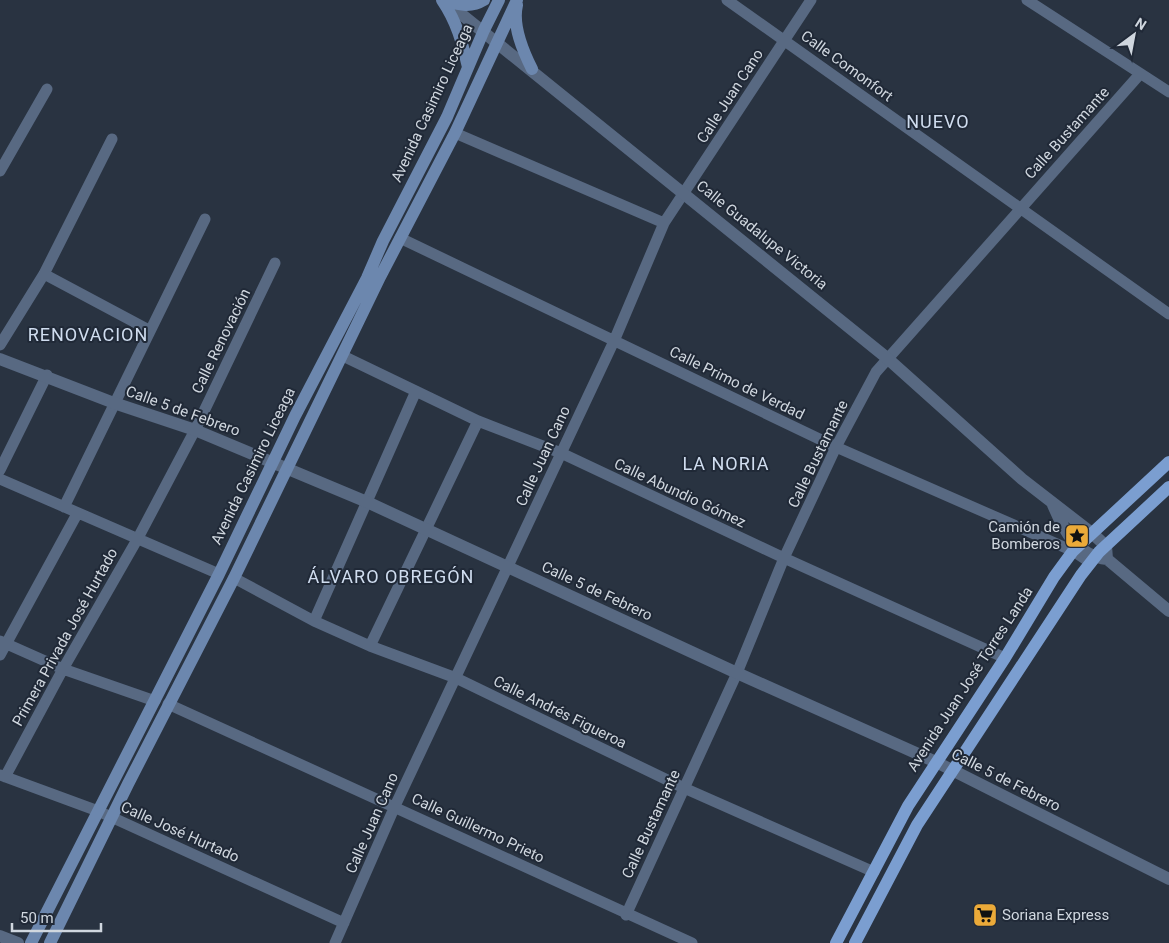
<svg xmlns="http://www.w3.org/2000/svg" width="1169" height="943" viewBox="0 0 1169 943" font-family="Roboto,sans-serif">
	<rect width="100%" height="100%" fill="#293341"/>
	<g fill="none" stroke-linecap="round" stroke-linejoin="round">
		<path stroke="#586982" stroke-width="11" d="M727,0L1169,314
			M1027,0L1169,92
			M455,133L664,223
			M0,171L47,89
			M400,238L836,447L1073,551L1091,563
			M44,274L149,330
			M0,345L44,274L112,139
			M343,356L478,421L561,453L784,558L1005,658
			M0,470L47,375
			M0,479L219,574
			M64,507L205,219
			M234,578L314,621L370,646L456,678L684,788L874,872
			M314,621L416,391
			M0,641L63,669L155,701
			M370,646L478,421
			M0,655L77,514
			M168,704L692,943
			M0,775L98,811L344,923
			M5,777L63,669L138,538L195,430L275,263
			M626,915L737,673L784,558L836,447L876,372L1140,74
			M335,943L395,806L614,341L664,223L811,0"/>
		<path stroke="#586982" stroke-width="12" d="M445,1L887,358L1022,479L1093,534L1106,546L1107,559
			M0,359L114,403L195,430L367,502L737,673L936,762L1169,879
			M1053,505C1064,531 1077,556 1107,559L1169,611
			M0,936L18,943"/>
		<path stroke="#6c87ae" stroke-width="12" d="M442,0C457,22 462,42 468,67
			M446,1C460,5 471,8 484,0
			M517,5C512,26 523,51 532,69
			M31,943L219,574L295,416L367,278L383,241L447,117L484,30L499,0
			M50,943L128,784L234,578L380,277L455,133L517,0"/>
		<path stroke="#7b9ed0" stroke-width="12" d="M836,943L908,806L1005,658L1054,577L1073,551L1169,462
			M855,943L917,825L1081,575L1099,552L1169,487"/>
	</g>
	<defs>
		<symbol id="sight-square" viewBox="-11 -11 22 22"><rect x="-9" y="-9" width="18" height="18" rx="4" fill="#ebaa39" stroke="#202937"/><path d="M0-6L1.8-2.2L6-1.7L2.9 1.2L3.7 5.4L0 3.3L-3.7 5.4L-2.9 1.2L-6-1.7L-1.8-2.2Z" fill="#111"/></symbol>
		<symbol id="supermarket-square" viewBox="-11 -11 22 22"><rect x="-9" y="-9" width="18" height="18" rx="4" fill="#ebaa39" stroke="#202937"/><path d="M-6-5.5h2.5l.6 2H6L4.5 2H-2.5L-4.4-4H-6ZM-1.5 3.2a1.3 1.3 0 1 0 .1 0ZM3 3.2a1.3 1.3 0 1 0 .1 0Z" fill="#111"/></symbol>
	</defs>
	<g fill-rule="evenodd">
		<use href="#sight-square" x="1063" y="522" width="28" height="28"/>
		<use href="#supermarket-square" x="971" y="901" width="28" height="28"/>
	</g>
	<g text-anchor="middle" stroke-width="4" stroke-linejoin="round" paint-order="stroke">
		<g font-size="15" fill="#d0d7df" stroke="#202937">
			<text transform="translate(847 66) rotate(36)" y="5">Calle Comonfort</text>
			<text transform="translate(730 96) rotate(-57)" y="5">Calle Juan Cano</text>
			<text transform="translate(432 103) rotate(-65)" y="5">Avenida Casimiro Liceaga</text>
			<text transform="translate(1067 133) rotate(-48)" y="5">Calle Bustamante</text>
			<text transform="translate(762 235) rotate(39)" y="5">Calle Guadalupe Victoria</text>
			<text transform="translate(221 341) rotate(-64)" y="5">Calle Renovación</text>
			<text transform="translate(737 383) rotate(26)" y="5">Calle Primo de Verdad</text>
			<text transform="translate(183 411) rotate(20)" y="5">Calle 5 de Febrero</text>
			<text transform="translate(818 454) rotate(-64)" y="5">Calle Bustamante</text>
			<text transform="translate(543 456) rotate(-65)" y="5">Calle Juan Cano</text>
			<text transform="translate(253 466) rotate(-64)" y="5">Avenida Casimiro Liceaga</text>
			<text transform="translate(680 493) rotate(25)" y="5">Calle Abundio Gómez</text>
			<text transform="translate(597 591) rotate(25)" y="5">Calle 5 de Febrero</text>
			<text transform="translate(65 637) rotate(-61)" y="5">Primera Privada José Hurtado</text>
			<text transform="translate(970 679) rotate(-57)" y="5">Avenida Juan José Torres Landa</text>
			<text transform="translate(560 712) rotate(26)" y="5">Calle Andrés Figueroa</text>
			<text transform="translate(1006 780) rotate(27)" y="5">Calle 5 de Febrero</text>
			<text transform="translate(372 823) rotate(-66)" y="5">Calle Juan Cano</text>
			<text transform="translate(651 824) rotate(-65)" y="5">Calle Bustamante</text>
			<text transform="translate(478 828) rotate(25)" y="5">Calle Guillermo Prieto</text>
			<text transform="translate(180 832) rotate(24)" y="5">Calle José Hurtado</text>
		</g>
		<g font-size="15" fill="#d0d7df" stroke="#202937" text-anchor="end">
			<text x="1060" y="532">Camión de<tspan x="1060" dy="17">Bomberos</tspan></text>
			<text x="1002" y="920" text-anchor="start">Soriana Express</text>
		</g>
		<g font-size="18" letter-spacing="1" fill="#d0ddef" stroke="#202937">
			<text x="938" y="128">NUEVO</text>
			<text x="88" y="341">RENOVACION</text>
			<text x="726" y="470">LA NORIA</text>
			<text x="391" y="583">ÁLVARO OBREGÓN</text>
		</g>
	</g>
	<g transform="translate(1134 35) rotate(32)" stroke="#202937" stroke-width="4" paint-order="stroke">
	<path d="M0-4L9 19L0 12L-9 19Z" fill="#d0d7df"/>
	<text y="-8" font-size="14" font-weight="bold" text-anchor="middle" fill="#d0d7df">N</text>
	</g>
	<path d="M12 923v8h89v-8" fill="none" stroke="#d0d7df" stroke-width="2.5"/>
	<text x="20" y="923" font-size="15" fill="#d0d7df" stroke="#202937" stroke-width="4" paint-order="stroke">50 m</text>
</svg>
